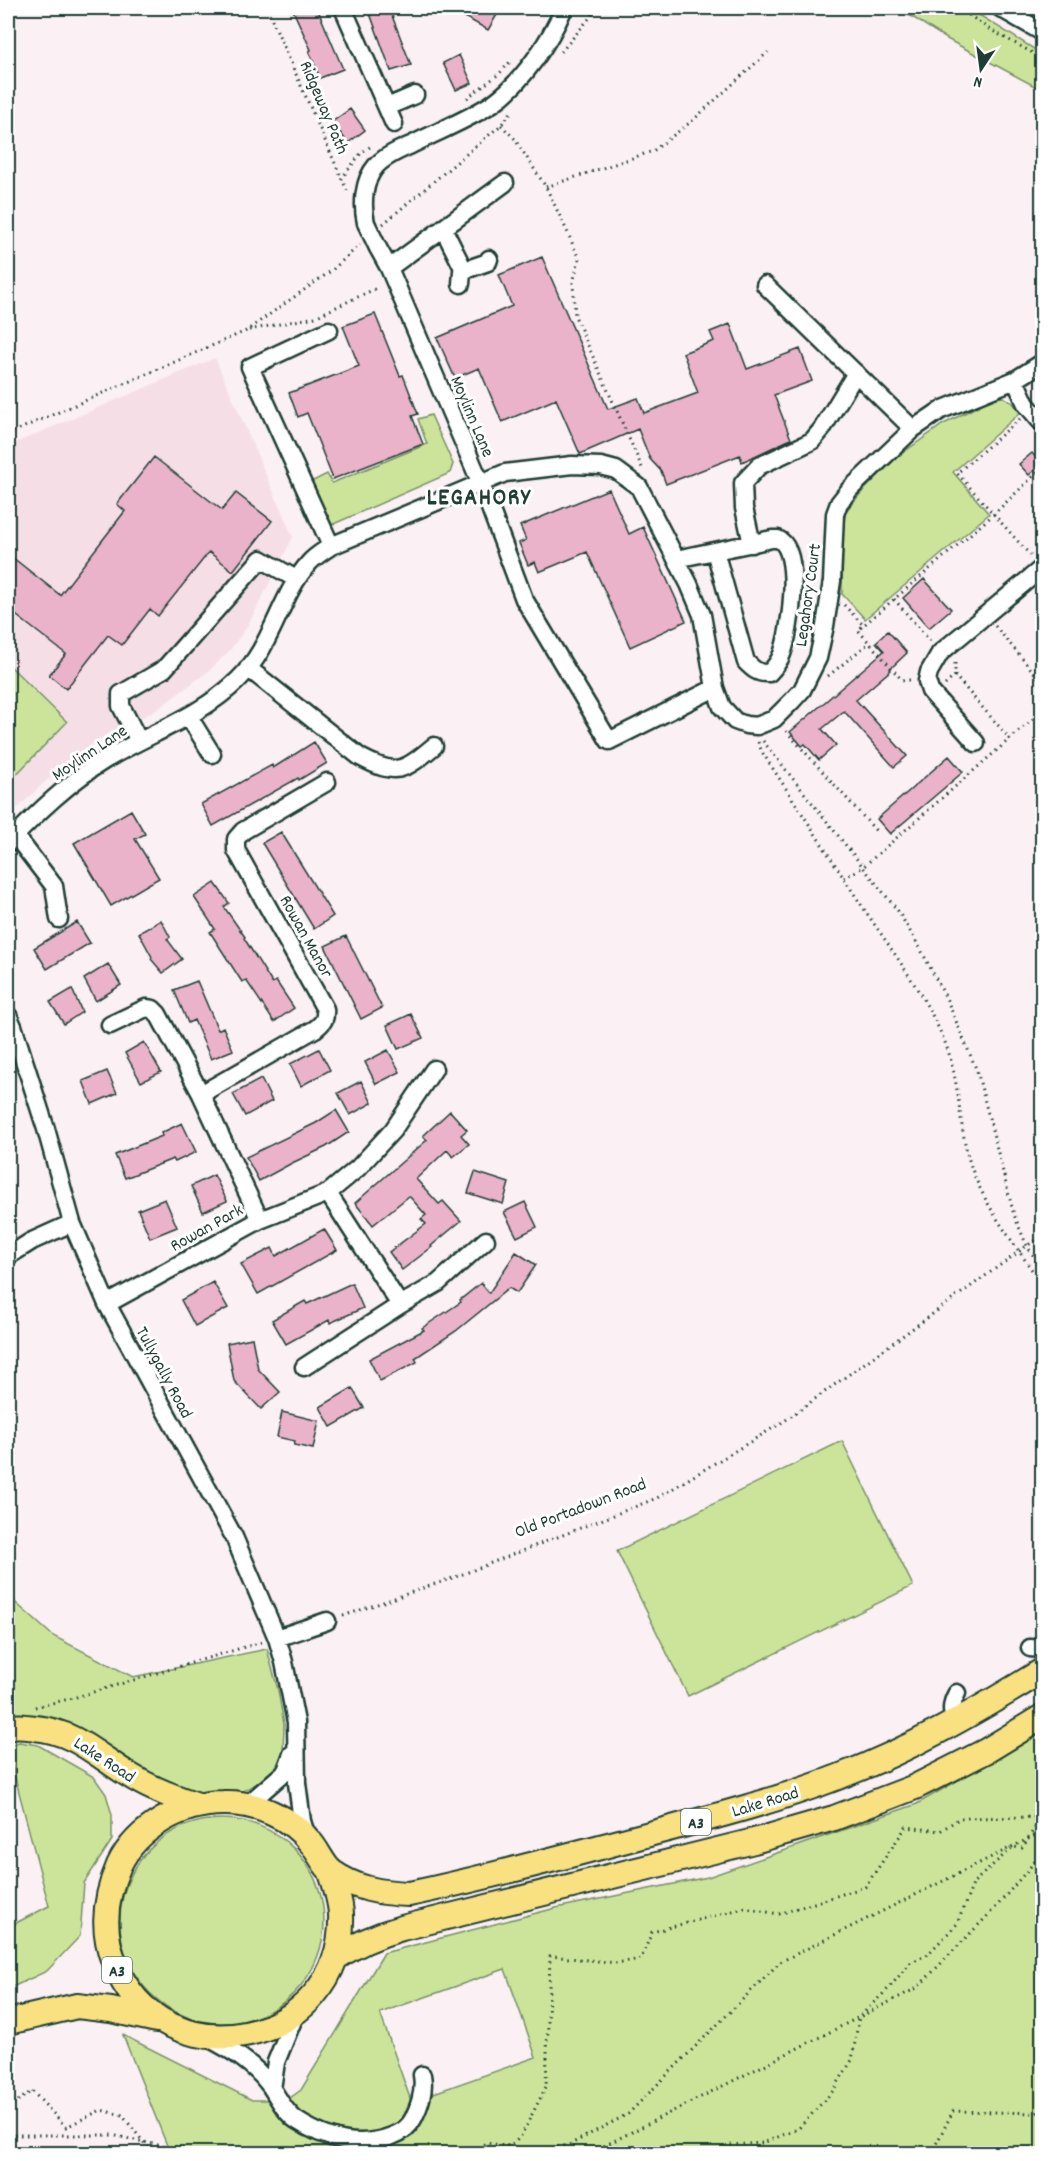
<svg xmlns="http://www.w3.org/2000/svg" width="1050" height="2161" viewBox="0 0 1050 2161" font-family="Dekko,sans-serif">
	<rect width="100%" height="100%" fill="#fbf0f4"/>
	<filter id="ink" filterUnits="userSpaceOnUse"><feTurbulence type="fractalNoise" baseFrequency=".0167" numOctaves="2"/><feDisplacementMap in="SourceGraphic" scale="12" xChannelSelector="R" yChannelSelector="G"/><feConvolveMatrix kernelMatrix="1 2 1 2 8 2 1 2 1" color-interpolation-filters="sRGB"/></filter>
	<g filter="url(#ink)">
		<path fill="#f6dee7" d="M215,358L293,537L248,625L230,650L210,670L156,710L99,739L45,782L8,817V446Z"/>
		<path fill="#cce49a" stroke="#769067" stroke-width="1.5" fill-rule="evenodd" d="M898,8H968L1042,54V90L947,39Z
			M1004,397L1013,403L1020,413L953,472L989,514L865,619L842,594L843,525L846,511L861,493L897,457L942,425L993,398Z
			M431,415L453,464L450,473L329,526L309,483L327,474L332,483L427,444L418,419Z
			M8,664L67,722L8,783Z
			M842,1441L913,1586L688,1696L617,1551Z
			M8,1596L53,1636L133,1677L267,1649L278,1690L284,1724L283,1751L276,1767L263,1780L243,1791L192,1794L167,1786L68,1723L31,1715L8,1721Z
			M1042,1732V2153H170L123,2035L252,2100H287L301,2090L384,1953L556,1908L708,1877L917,1804ZM505,1969L536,2057L411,2101L380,2013Z
			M19,1742L38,1745L94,1777L106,1794L112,1815V1840L84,1883L80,1936L47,1971L8,1989V1927L49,1906L11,1762L8,1763V1746Z
			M120 1921a102 102 0 1 1 204 0a102 102 0 1 1-204 0Z"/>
		<path fill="#eab3c9" stroke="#1f3d34" stroke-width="1.5" d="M292,8H317L343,69L320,78L309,51L311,50Z
			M368,8H389L411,65L391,71Z
			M449,8H501L488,30Z
			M459,55L472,83L456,90L443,63Z
			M350,109L365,130L348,143L332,122Z
			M542,257L608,409L638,398L644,413L698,393L683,353L714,341L710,332L730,324L747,369L800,349L812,381L774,395L791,439L742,462L740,455L666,484L661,471L650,459L638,429L580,454L556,399L502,422L479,368L455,378L437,338L512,306L499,275Z
			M375,314L400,376L403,375L418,414L412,416L423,444L333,479L307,413L298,417L289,393L359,366L343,326Z
			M1032,453L1042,464L1029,475L1019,464Z
			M154,457L222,510L236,493L272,521L233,571L209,552L158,616L150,609L122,645L108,635L66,689L49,675L66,654L8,609V554L60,595L125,511L117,504Z
			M609,489L629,534L643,527L686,621L630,647L587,552L539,572L535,562L528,565L519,543L526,540L520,526Z
			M924,579L951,609L929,628L903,598Z
			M888,631L907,653L890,669L891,670L856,700L907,756L894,767L844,711L822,729L836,745L819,760L805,744L802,746L790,732L884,651L876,642Z
			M314,742L327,763L299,780L298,778L213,826L201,804L272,765L273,768Z
			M949,756L963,772L890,834L877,819Z
			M131,810L145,834L135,839L159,878L111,906L74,843Z
			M281,832L333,916L314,929L262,843Z
			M215,883L229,903L224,907L245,937L244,938L272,983L276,981L294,1008L274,1022L246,980L242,982L210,932L215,929L194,897Z
			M161,920L170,937L167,939L182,959L163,973L151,959L152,957L139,933Z
			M77,922L90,943L47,969L34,948Z
			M346,936L382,1008L361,1019L325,946Z
			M108,964L121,985L96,1001L84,979Z
			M197,981L218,1030L223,1027L233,1050L211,1059L194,1020L188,1023L174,990Z
			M72,989L82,1012L64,1024L50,1002Z
			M411,1014L423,1038L398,1049L387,1025Z
			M144,1042L161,1072L141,1082L125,1053Z
			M319,1049L330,1070L301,1086L290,1064Z
			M388,1050L400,1072L376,1084L365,1062Z
			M107,1071L117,1093L92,1104L83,1081Z
			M261,1079L272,1101L245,1116L233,1094Z
			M361,1081L372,1103L350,1115L338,1093Z
			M336,1110L349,1132L326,1147L292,1163L259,1181L246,1157L316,1123Z
			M450,1111L467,1130L461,1135L469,1144L453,1157L447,1150L416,1179L439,1204L443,1201L461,1221L431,1246L432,1247L402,1270L389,1252L426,1224L421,1219L426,1215L409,1196L373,1225L355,1203L427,1140L423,1136Z
			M182,1123L196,1152L175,1162L173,1159L125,1178L115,1155L162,1136L161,1133Z
			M475,1172L509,1183L503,1204L468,1193Z
			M214,1175L227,1201L203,1212L191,1186Z
			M165,1199L177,1227L150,1238L138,1210Z
			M525,1202L537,1227L517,1237L504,1212Z
			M324,1229L337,1250L258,1294L241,1264L272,1248L276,1256Z
			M516,1252L536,1265L517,1293L509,1288L456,1331L415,1358L417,1362L380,1381L369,1359L424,1330L422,1328L461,1302L460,1300L481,1283L489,1293Z
			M213,1282L228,1308L195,1326L181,1300Z
			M352,1283L363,1308L330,1323L329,1320L286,1344L272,1320L305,1301L307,1304Z
			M252,1338L258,1369L280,1392L261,1409L234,1381L227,1343Z
			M352,1388L364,1408L331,1427L320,1407Z
			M282,1412L319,1421L313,1449L294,1445L295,1441L277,1437Z"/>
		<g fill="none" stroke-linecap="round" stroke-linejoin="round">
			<defs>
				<path id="minor" d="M343,8L394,124
					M1000,8L1042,32
					M387,107L415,95
					M366,223C362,205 363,181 376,166C385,156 399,150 411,145C438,131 468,120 493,103C523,82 550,41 564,8
					M443,228L464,270
					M378,248L389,268L481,484L524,599L609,741L715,688
					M389,268L505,183
					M461,284L462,271L488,262L489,259
					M765,285L913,429
					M329,330L250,367L331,546
					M1015,380L1026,404L1042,423
					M752,544L744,508L743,483L759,466L812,441L822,429L856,373
					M676,559L772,539H778C803,550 790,633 782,654C779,662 774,668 769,673C758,674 753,669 746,662L715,551
					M248,668L360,757C397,777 404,771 434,746
					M189,717L212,754
					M139,741L121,706V694L164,669L261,559L296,579
					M976,743L930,691L927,681L929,672L940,653L1042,568
					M15,835L54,886L59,919
					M8,843C37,813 69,782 105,760C150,733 200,717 238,680C273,646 279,597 309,563C315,556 324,551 331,546L505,473L572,465L601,466L616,470L639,487L689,584L702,615L715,688L722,707L735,721L746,725L757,726L774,719L792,701L802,690L818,658L825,626L832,581L835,514L839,503L850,489L913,429L941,410L1015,380L1042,363
					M8,1015L13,1026L46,1129L72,1223L107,1304L234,1537L277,1638L284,1662L296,1722L297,1783L302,1821L307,1838
					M110,1025L146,1008L153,1009L158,1014L201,1094L260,1220
					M201,1094L315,1029C323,1023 326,1019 325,1009L236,850V839L243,831L327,782
					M8,1256L32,1241L72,1223
					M107,1304L260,1220L328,1193L358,1168L393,1130L434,1069
					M400,1305L438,1283L486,1240
					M304,1367L400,1305L328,1193
					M277,1638L327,1621
					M1030,1648L1042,1649
					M954,1722C951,1711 951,1703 957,1693
					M247,1805L286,1771L292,1754
					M206,2037C231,2050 254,2063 271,2087C278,2098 285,2112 296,2120C325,2139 359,2149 392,2136C400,2133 409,2127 413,2119C420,2105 425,2091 422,2075
					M272,2089L276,2062L296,2013"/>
				<path id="highway" d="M8,1728C17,1725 26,1727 35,1728C78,1732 99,1758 134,1778C154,1790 176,1798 198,1805
					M330,1870C335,1884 340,1899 341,1914C346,2046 161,2085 114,1962C101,1929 105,1897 119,1865C137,1828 181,1803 223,1803C255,1802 291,1817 311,1843C318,1851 324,1866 332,1872C356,1889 381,1893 409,1894C486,1878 562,1857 638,1837C705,1819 773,1802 838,1777C910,1750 977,1711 1042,1671
					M335,1958C356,1944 377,1935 402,1928L754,1841L834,1818L915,1787L986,1751L1042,1717
					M8,2022L77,2006L111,2010L157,2020"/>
			</defs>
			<use href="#minor" stroke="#1f3d34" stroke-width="21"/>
			<use href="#highway" stroke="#1f3d34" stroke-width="28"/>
			<path stroke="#1f3d34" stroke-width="3" stroke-dasharray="1.5 4.5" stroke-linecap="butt" d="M267,8L348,193
				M959,8L989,29L1042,58
				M561,52L598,8
				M467,98L499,74L510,62
				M501,125L514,138L546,187L567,231L579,259L573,283L575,316L643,470
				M341,179L362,152L373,145
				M546,187L653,151L692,121L768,52
				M383,224L501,125L513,110
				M249,330L315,317L379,287
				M1020,419L957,473L1031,556
				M8,434L246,331L331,271L360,245
				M894,599L930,641
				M844,605L864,626
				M995,626L1042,682
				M955,663V676L1010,739
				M828,676L869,643
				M910,680H902L858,630L994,514L1042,468
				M945,685L955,676
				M786,731L877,832
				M763,741L898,911L920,948L947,1000L977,1071L1014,1215L1027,1246L1042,1269
				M758,742L762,752C797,805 831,859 866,912C894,953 924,994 944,1040C960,1078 958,1121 969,1160C982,1205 1017,1246 1042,1285
				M844,878L863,867L1042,711
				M343,1616L458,1576L657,1498L783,1422L1042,1235
				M35,1707L73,1698L262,1642
				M8,2108L32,2091L66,2127L101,2110L122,2115L153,2154
				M8,2135H112L199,2154
				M476,2154L485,2143L511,2146L521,2136L546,2087L550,1956L617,1963L641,1959L652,1932L744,1908L779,1914L865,1887L906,1827L940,1831L960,1818L1042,1817
				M522,2154L569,2145L628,2114L780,1962L1036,1835L1042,1828
				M588,2154L917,1988L997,1906L1042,1853
				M723,2154L730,2145L763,2143L798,2129L833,2091L852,2060L859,2017L889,1988L910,1963L928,1954L957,1924L974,1882L1013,1847L1022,1848L1042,1817
				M931,2154L953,2111L1036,2113L1042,2110"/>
			<use href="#minor" stroke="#fff" stroke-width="16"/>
			<use href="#highway" stroke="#f9e181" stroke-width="24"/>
			<defs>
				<path id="minor-bridge" d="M366,223L378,248"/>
			</defs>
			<use href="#minor-bridge" stroke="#1f3d34" stroke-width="21" stroke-linecap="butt"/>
			<use href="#minor-bridge" stroke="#fff" stroke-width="16"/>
		</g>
	</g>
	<g text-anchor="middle" stroke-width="6" stroke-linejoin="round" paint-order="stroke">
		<g fill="#fff" stroke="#627771" stroke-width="1.5">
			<rect x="681" y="1809" width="30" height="26" rx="4.5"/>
			<rect x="102" y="1957" width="30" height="26" rx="4.5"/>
		</g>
		<g font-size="16" font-weight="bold" fill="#1f3d34">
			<text x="696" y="1828">A3</text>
			<text x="117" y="1976">A3</text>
		</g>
		<g font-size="18" fill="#1f3d34" stroke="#fff">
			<text transform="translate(325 107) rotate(67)" y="6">Ridgeway Path</text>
			<text transform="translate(473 416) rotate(67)" y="6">Moylinn Lane</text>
			<text transform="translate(807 595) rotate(-82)" y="6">Legahory Court</text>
			<text transform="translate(89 752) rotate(-34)" y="6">Moylinn Lane</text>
			<text transform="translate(307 936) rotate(61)" y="6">Rowan Manor</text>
			<text transform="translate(206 1227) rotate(-29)" y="6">Rowan Park</text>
			<text transform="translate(165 1372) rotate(62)" y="6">Tullygally Road</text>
			<text transform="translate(580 1507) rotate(-21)" y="6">Old Portadown Road</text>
			<text transform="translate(105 1759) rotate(33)" y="6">Lake Road</text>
			<text transform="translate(765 1801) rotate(-17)" y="6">Lake Road</text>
		</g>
		<g font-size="24" font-weight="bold" letter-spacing="1.5" fill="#1f3d34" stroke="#fff">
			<text x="479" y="504">LEGAHORY</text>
		</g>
	</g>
	<rect width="1050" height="2161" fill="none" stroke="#fff" stroke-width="30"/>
	<rect x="15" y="15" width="1020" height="2131" fill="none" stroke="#1f3d34" stroke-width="2" filter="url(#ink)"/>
	<g transform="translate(981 69) rotate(193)" stroke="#ffffff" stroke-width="4.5" paint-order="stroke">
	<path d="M0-4.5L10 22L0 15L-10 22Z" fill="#1f3d34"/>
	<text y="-9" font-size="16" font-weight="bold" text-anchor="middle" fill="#1f3d34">N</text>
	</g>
</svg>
